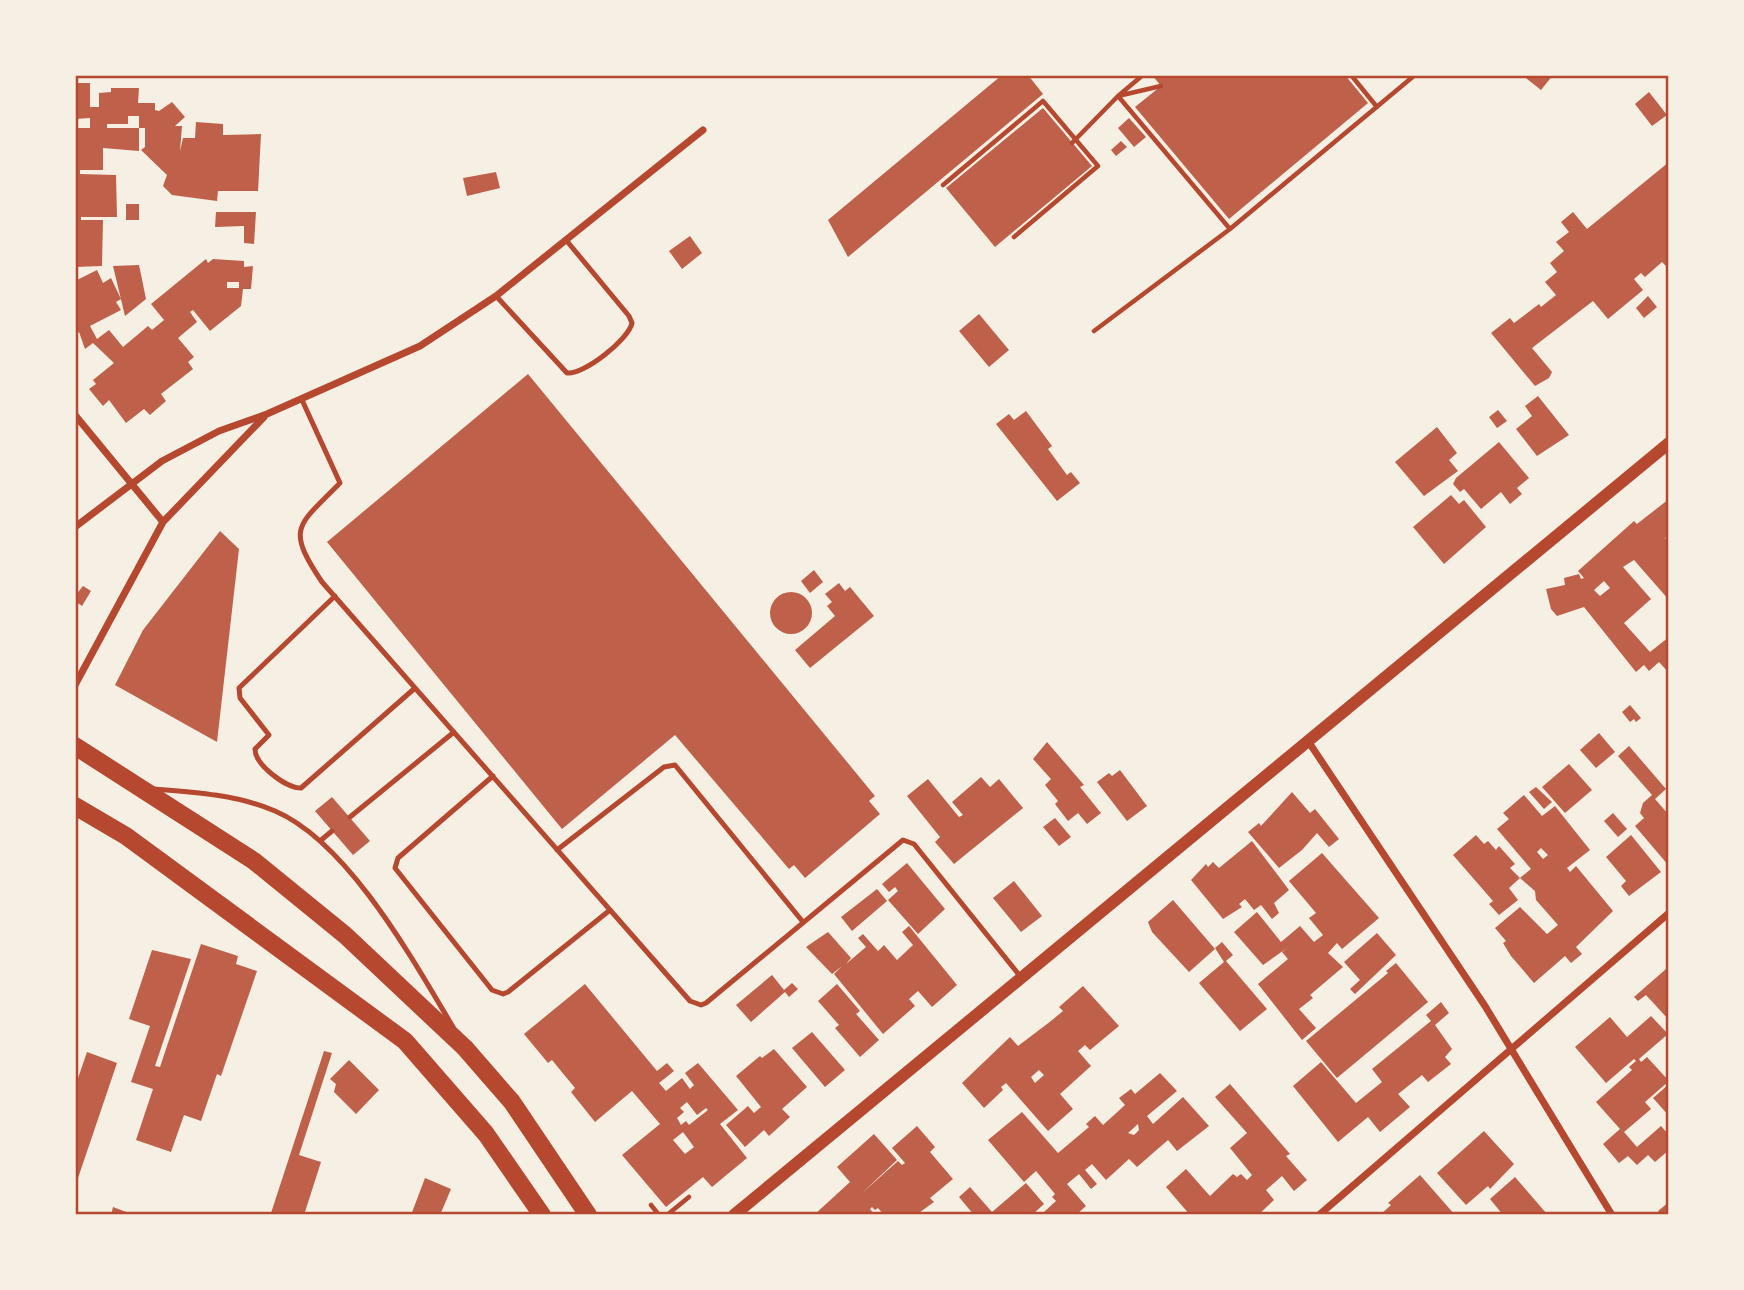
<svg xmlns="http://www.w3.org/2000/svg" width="1744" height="1290" viewBox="0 0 1744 1290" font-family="Raleway,sans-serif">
	<rect width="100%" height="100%" fill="#f6efe4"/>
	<path fill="#bf614a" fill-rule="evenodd" d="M1002,75H1028L1043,94L848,257L828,220Z
		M1152,75H1345L1368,103L1229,219L1135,107L1161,86Z
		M1522,75H1553L1541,90Z
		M75,83H90V107H99V93L111,92V88H139L138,103H155V110L159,111L172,102L185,117L175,126H182L180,151L183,138H195L196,122L223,124V135L261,134L258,191H218L217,201L172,195L163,186L167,175L141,150L145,147V128H139V151L103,148V170H80V174L116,175L117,217H81V220H103L102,266L75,267V128H90V118L75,119ZM128,116H139V128H107V124H128Z
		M1649,92L1667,115L1652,126L1635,104Z
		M1043,108L1092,166L995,247L946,188Z
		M1129,118L1146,137L1134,147L1118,128Z
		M1121,141L1127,147L1116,156L1111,150Z
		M1669,162V269L1662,262L1645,277L1641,273L1634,279L1643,290L1608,319L1593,301L1532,348L1552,372L1549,378L1535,386L1491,333L1510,318L1514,323L1539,304L1541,307L1556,295L1545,282L1557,272L1550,263L1564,251L1556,242L1569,232L1561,222L1573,212L1587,229Z
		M496,172L500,188L467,196L463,178Z
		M126,204H139V220H126Z
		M216,212H256L254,244L244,243V226L215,227Z
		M690,236L702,253L682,269L669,251Z
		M206,259L208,263L213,259L244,261V267L253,266L251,289H243L241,306L210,331L193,310L190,312L197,322L178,338L194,357L188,362L193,369L161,394L166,401L150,415L144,409L126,423L109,400L103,406L89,389L96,384L93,380L114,363L93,343L85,349L79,332L75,334V281L97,270L103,283L111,278L121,299L116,302L121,310L90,326L97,339L109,330L123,347L148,326L152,330L164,320L151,304ZM227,282H239V288H227Z
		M139,265L146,299L125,316L113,266Z
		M1648,296L1657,307L1644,318L1636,308Z
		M979,314L1009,350L989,367L959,331Z
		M528,374L875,796L869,801L880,814L805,878L794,865L789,869L675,735L562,829L327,542Z
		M1538,396L1569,435L1537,456L1516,429L1532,416L1525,406Z
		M1498,410L1507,421L1497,428L1489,417Z
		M1026,411L1052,446L1048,449L1067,475L1071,472L1080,483L1057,501L996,424L1009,414L1014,420Z
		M1437,427L1457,453L1449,460L1458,471L1424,496L1395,462Z
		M1499,442L1529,478L1517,488L1522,494L1510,504L1501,492L1481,509L1464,489L1460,492L1453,484L1456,478Z
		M1451,495L1459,504L1464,500L1486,527L1444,564L1413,527Z
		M1669,499V535L1665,538L1669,543V600L1634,560L1623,567L1651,599L1624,623L1650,652L1669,637V673L1659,662L1649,671L1644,665L1636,672L1584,607L1557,616L1551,609L1546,589L1565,585L1564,578L1579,574L1581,579L1584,578L1578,571L1634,521L1637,524ZM1604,581L1610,588L1600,596L1594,590Z
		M220,531L239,549L217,742L115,685L143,630Z
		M814,570L823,582L810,593L801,581Z
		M839,583L845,591L850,587L874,616L810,668L795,650L835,616L827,606L832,602L825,594Z
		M83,586L91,591L82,606L75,601V596Z
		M770 613a21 21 0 1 1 42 0a21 21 0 1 1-42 0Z
		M1630,705L1641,718L1636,722L1634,719L1630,722L1622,712Z
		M1599,733L1615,752L1596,768L1580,750Z
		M1047,742L1084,785L1080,787L1101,813L1087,824L1078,813L1068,821L1055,804L1058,801L1045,785L1051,779L1033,759Z
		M1629,746L1666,789L1655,799L1669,815V866L1635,826L1644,818L1640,813L1643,803L1652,795L1618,756Z
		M1569,764L1592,790L1565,813L1542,787Z
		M1120,770L1147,806L1127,821L1097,782L1109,773L1112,776Z
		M981,777L990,787L999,779L1023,808L954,864L935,842L940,837L907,796L928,779L959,817L963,815L952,802Z
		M1536,787L1552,802L1544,809L1529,792Z
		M1292,792L1310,813L1315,809L1339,839L1329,847L1317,833L1302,850L1279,868L1248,832L1259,823L1261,826Z
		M1524,795L1542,816L1555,806L1590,850L1567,868L1570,872L1576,866L1613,911L1576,947L1582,954L1571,963L1565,956L1534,983L1511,956L1503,943L1506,941L1495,928L1520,907L1547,934L1558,925L1536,900L1535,891L1520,878L1531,869L1497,829L1509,819L1503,813ZM1541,848L1548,855L1543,859L1537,852Z
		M332,797L370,841L353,855L315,811Z
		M1613,813L1627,829L1618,837L1604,821Z
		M1055,818L1071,837L1059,846L1043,827Z
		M1476,835L1484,844L1488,841L1496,850L1499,846L1515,864L1510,868L1520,878L1509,888L1518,900L1499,915L1489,904L1493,901L1453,855Z
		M1631,835L1661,872L1629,896L1621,886L1626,881L1606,857Z
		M1252,841L1289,890L1274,903L1279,913L1272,919L1261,905L1254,910L1245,899L1239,904L1242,907L1223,919L1191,880L1206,864L1208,867L1213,862L1219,868Z
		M1322,853L1379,918L1342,949L1337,943L1328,953L1343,967L1310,995L1313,998L1299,1009L1316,1028L1302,1040L1258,984L1288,959L1282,952L1287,948L1263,965L1234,932L1257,912L1281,942L1300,926L1314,942L1323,935L1309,918L1316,913L1289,881Z
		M907,863L945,909L918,934L888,900L898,891L895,887L889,892L882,884Z
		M1014,881L1042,916L1021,932L993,898Z
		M877,889L887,901L852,931L841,917Z
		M1173,900L1215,949L1189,972L1152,932L1148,922Z
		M909,926L957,985L932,1007L918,991L909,999L915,1006L883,1034L834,974L842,966L832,974L806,947L828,932L851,958L846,964L866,947L858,938L863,934L878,951L884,945L897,960L913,945L902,932Z
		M1377,933L1396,955L1355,994L1350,989L1360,980L1344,962Z
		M1222,942L1233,955L1226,961L1267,1009L1240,1031L1199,983L1224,962L1215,948Z
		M201,944L238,956L236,964L257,971L221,1076L217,1074L201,1121L184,1115L171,1152L136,1140L153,1089L131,1082L150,1026L129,1019L152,950L191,959L155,1066L160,1067Z
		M1396,963L1428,1002L1337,1078L1306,1041L1388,973L1386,971Z
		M1666,969L1669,972V1020L1646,995L1638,1001L1634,997Z
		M772,975L784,990L792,983L798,989L789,997L785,992L751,1022L736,1005Z
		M585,984L657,1071L667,1063L674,1071L659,1083L666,1091L682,1078L690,1089L694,1085L685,1073L698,1063L738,1110L720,1124L747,1158L712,1187L703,1177L666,1207L622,1155L660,1124L632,1091L595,1122L571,1092L575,1088L552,1060L548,1063L524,1034ZM687,1102L697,1115L706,1108L708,1110L689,1125L686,1121L681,1125L677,1118L684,1112L680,1108ZM683,1132L694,1147L685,1154L673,1140Z
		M837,984L860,1011L856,1014L879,1040L860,1057L835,1028L839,1025L818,1001Z
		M1083,986L1119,1026L1090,1050L1085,1045L1078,1051L1091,1066L1060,1094L1073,1109L1048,1131L1006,1083L1001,1087L1003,1090L984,1108L962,1083L1010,1037L1018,1046L1051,1021L1063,1011L1059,1007ZM1039,1070L1044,1075L1035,1083L1031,1077Z
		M1441,1002L1449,1013L1435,1025L1452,1049L1445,1057L1451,1064L1428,1082L1422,1075L1398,1094L1410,1107L1380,1132L1368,1117L1338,1142L1293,1086L1321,1062L1356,1103L1382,1082L1372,1069L1431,1021L1426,1015Z
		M1651,1016L1668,1034L1639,1059L1641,1062L1647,1057L1669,1081L1645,1102L1651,1109L1624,1132L1637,1147L1661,1126L1669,1135V1150L1655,1162L1648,1155L1637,1165L1628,1156L1619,1163L1603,1144L1620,1129L1596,1102L1632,1070L1629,1067L1636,1061L1634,1059L1606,1083L1575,1047L1610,1017L1627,1037Z
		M812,1032L845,1070L825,1087L792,1048Z
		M774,1049L807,1087L782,1109L790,1117L769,1136L764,1130L745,1147L726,1125L748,1106L754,1113L761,1107L736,1076L760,1056L762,1058Z
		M324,1051L332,1053L299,1155L321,1162L304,1215H278L271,1213Z
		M87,1052L117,1063L76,1184L75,1087Z
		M349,1060L379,1090L356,1114L334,1092L336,1084L330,1079Z
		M1160,1073L1177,1091L1147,1116L1153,1124L1183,1097L1209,1126L1177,1151L1168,1140L1137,1167L1129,1159L1106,1180L1092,1164L1085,1170L1097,1184L1091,1189L1079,1174L1067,1184L1086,1206L1076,1215H1046L1044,1212L1056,1201L1052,1197L1055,1194L1036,1171L1024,1182L988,1140L1022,1112L1058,1153L1089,1127L1086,1124L1095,1116L1103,1125L1125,1105L1119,1098L1131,1089L1135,1094ZM1138,1124L1139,1130L1134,1135L1128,1133Z
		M1230,1084L1290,1154L1286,1156L1307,1180L1294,1191L1282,1176L1266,1190L1274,1200L1258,1215H1190L1166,1187L1186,1169L1210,1196L1233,1174L1237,1177L1241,1174L1247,1180L1252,1175L1230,1148L1247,1133L1215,1097Z
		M1669,1084V1116L1653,1098Z
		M917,1126L935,1147L930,1152L953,1179L930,1198L934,1202L916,1215H884L878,1208L875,1210L872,1207L870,1209L875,1215H814L850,1182L837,1167L874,1134L897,1160L861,1194L898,1161L902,1165L905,1163L892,1148Z
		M1484,1131L1514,1164L1490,1189L1488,1186L1466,1205L1437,1173Z
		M1420,1175L1455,1215H1380L1391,1205L1388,1203Z
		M1515,1177L1547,1214L1503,1215L1490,1199Z
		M425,1178L451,1189L440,1215H411Z
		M1026,1183L1044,1204L1032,1215H974L959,1197L970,1187L992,1212Z
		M1669,1202V1215H1662L1658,1211Z
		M113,1207L129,1213V1215H111Z"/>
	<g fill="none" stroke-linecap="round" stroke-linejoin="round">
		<path stroke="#b5482f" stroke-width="4.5" d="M1143,75L1118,96L1230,229
			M1351,75L1377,107
			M1072,143L1118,96L1161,86
			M943,185L1043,101L1098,166L1014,237
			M1094,331L1230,229L1415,75
			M651,1205L659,1215
			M667,1215L689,1197"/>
		<path stroke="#b5482f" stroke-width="5" d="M496,296L567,373C584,375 629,339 632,323L629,316L566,240
			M302,400L340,483C298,526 285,527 322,582L690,1001L701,1005L706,1003L903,840L914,844L1020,976
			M335,596L239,688L240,698L269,735L255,749C255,765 286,788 301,788L415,688
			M493,776L398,858L395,868L492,990L503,994L508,992L610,910
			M154,789C194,792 238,795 275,811C348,842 413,960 453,1027
			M350,817L454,732
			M320,841L332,831
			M557,850L664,767L675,765L803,922"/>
		<path stroke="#b5482f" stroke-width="7" d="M75,415L163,522
			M75,527L162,461L219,431L267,414L420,346L496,296L703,130
			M75,685L163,522L264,417
			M1308,741L1485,1006L1612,1215
			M1319,1215L1669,913"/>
		<path stroke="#b5482f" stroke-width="12" d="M734,1215L1669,443"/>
		<path stroke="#b5482f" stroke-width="18" d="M75,746L254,861L345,935L465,1048L512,1102L588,1215
			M75,806L126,836L405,1041L486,1134L542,1215"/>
	</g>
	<rect width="1744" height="1290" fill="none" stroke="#f6efe4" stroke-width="154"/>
	<rect x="77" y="77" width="1590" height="1136" fill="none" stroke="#b5482f" stroke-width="2.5"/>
</svg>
